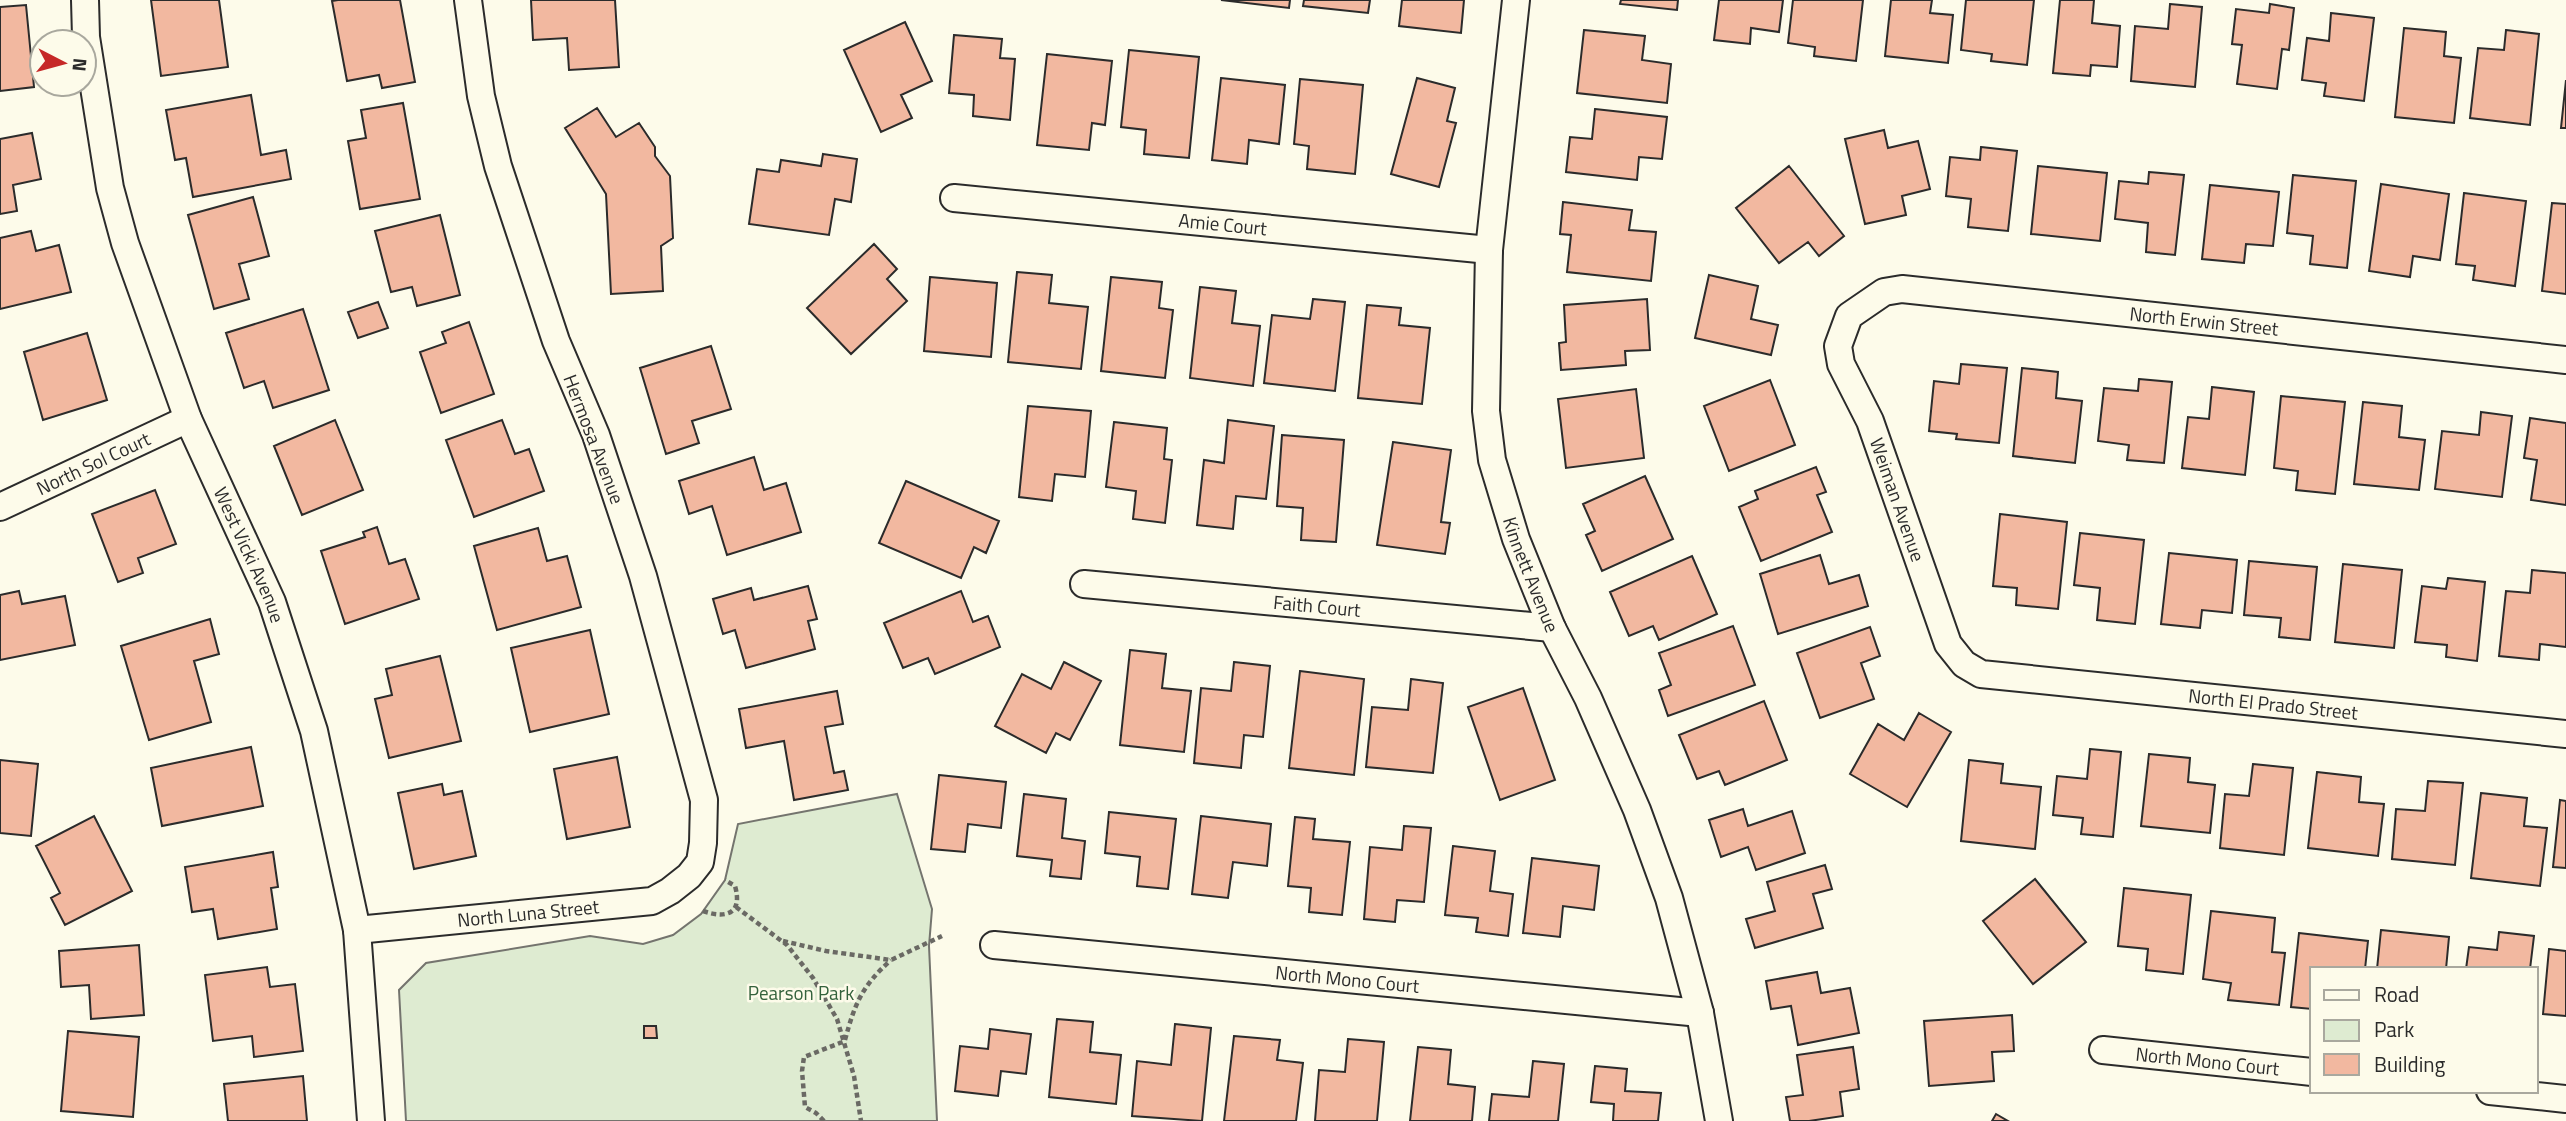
<svg xmlns="http://www.w3.org/2000/svg" width="2566" height="1121" viewBox="0 0 2566 1121" font-family="'Titillium Web',sans-serif">
	<rect width="100%" height="100%" fill="#fdfbea"/>
	<path fill="#deebd1" stroke="#74746e" stroke-width="2" d="M897,794L932,909L929,946L937,1121H406L399,990L426,963L590,936L643,944L673,935L701,914L725,880L738,824Z"/>
	<path fill="#f2b8a0" stroke="#2b2b2b" stroke-width="2" d="M151,0H219L228,67L161,76Z
		M338,0H400L415,82L382,88L379,75L347,81L332,1Z
		M531,0H615L619,67L569,70L567,38L533,40Z
		M1221,0H1290L1289,8Z
		M1304,0H1370L1368,13L1303,6Z
		M1402,0H1464L1461,33L1399,26Z
		M1621,0H1678L1677,10L1620,4Z
		M1719,0H1783L1779,32L1751,28L1750,44L1714,40Z
		M1793,0H1863L1856,61L1814,56L1815,47L1788,43Z
		M1891,0H1932L1930,13L1953,15L1948,63L1885,56Z
		M1966,0H2034L2027,65L1991,61L1992,54L1961,50Z
		M2060,0H2094L2092,23L2120,26L2117,67L2091,65L2090,76L2053,73Z
		M2170,4L2202,7L2195,87L2131,81L2135,26L2168,29Z
		M2270,4L2294,8L2289,50L2282,49L2277,89L2237,84L2242,45L2232,44L2236,9L2269,13Z
		M26,5L34,87L0,91V7Z
		M2331,13L2374,18L2364,101L2324,96L2326,83L2302,80L2307,38L2329,41Z
		M905,22L932,81L901,95L912,118L881,132L844,50Z
		M2404,28L2446,32L2444,56L2461,58L2454,123L2395,117Z
		M1584,30L1645,36L1642,60L1671,64L1667,103L1577,93Z
		M2506,30L2539,34L2530,125L2470,118L2478,48L2504,50Z
		M954,35L1002,39L1000,58L1015,59L1010,120L973,116L974,95L949,93Z
		M1129,50L1199,57L1189,158L1144,154L1146,130L1121,127Z
		M1047,54L1112,61L1105,125L1092,123L1089,150L1037,145Z
		M1221,78L1285,85L1279,144L1249,140L1247,164L1212,160Z
		M1417,78L1455,88L1447,121L1456,123L1439,187L1391,174Z
		M1300,79L1363,85L1355,174L1307,169L1309,146L1294,144Z
		M2566,80V128H2561Z
		M251,95L261,155L286,150L291,179L193,197L186,158L175,160L166,110Z
		M403,103L420,199L360,209L348,141L366,138L361,110Z
		M597,108L616,137L639,123L655,147V156L670,176L673,238L661,246L663,291L611,294L606,194L565,128Z
		M1595,109L1667,117L1662,159L1639,157L1637,180L1566,172L1570,137L1592,139Z
		M1884,130L1888,148L1918,141L1930,189L1902,196L1906,215L1865,224L1845,139Z
		M32,133L41,179L13,185L17,211L0,214V139Z
		M1981,147L2017,151L2008,231L1968,227L1971,199L1946,196L1950,157L1980,160Z
		M823,154L857,159L851,202L835,199L829,235L749,224L757,169L779,172L781,160L821,166Z
		M1789,166L1844,236L1819,256L1808,242L1779,263L1736,208Z
		M2038,166L2107,173L2100,241L2031,234Z
		M2149,172L2184,175L2175,255L2146,252L2148,223L2115,219L2119,181L2148,184Z
		M2293,175L2356,181L2347,268L2310,264L2313,236L2287,233Z
		M2381,184L2449,194L2440,260L2413,256L2410,277L2369,271Z
		M2210,185L2279,192L2273,246L2246,244L2244,263L2202,259Z
		M2464,193L2526,201L2515,286L2473,280L2475,266L2456,264Z
		M253,197L269,256L239,264L249,299L214,309L188,215Z
		M1563,202L1632,210L1629,230L1656,232L1651,281L1567,272L1571,235L1560,234Z
		M2552,203L2566,204V294L2542,291Z
		M440,215L460,295L417,306L412,287L391,292L375,231Z
		M31,231L36,251L59,245L71,292L0,309V238Z
		M874,244L897,269L887,279L907,301L851,354L807,308Z
		M1017,272L1052,275L1049,303L1088,307L1081,369L1008,362Z
		M1709,275L1758,286L1751,319L1778,325L1771,355L1695,338Z
		M930,277L997,283L991,357L924,351Z
		M1111,277L1162,282L1159,308L1173,310L1165,378L1101,371Z
		M1200,287L1236,291L1232,323L1260,326L1253,386L1190,378Z
		M1313,299L1345,302L1335,391L1264,383L1272,315L1310,319Z
		M1647,299L1650,350L1625,351L1626,365L1561,370L1559,343L1566,342L1564,305Z
		M378,302L388,328L358,338L348,312Z
		M1367,305L1401,308L1399,325L1430,328L1422,404L1358,398Z
		M303,309L329,390L273,408L264,381L244,388L226,333Z
		M469,322L494,394L441,413L420,352L446,343L442,332Z
		M87,333L107,400L43,420L24,352Z
		M711,346L731,409L692,421L699,443L666,454L640,368Z
		M1961,364L2007,368L1999,443L1956,439L1957,434L1929,431L1934,381L1959,384Z
		M2022,368L2058,372L2056,398L2082,401L2075,463L2013,456Z
		M2139,379L2172,382L2164,463L2127,460L2129,445L2098,441L2104,388L2138,391Z
		M1770,380L1795,445L1729,471L1704,406Z
		M2212,387L2254,392L2245,475L2182,468L2188,417L2209,419Z
		M1636,389L1644,458L1566,468L1558,399Z
		M2281,396L2345,402L2335,494L2296,490L2298,471L2274,468Z
		M2363,402L2402,406L2399,437L2425,440L2419,490L2354,484Z
		M1028,406L1091,411L1085,477L1055,474L1052,501L1019,497Z
		M2481,412L2512,416L2502,497L2435,489L2442,431L2479,435Z
		M2530,418L2566,423V505L2531,500L2537,460L2524,458Z
		M335,420L363,490L302,515L274,446Z
		M502,420L515,454L529,449L544,491L474,517L446,440Z
		M1228,420L1274,426L1266,499L1236,496L1233,529L1197,525L1204,460L1224,463Z
		M1114,422L1167,428L1164,459L1172,460L1165,523L1133,519L1136,491L1106,487Z
		M1282,435L1344,440L1336,542L1301,540L1303,508L1277,506Z
		M1393,442L1451,450L1441,522L1450,523L1445,554L1377,545Z
		M754,457L764,490L786,483L801,532L727,555L712,506L689,514L679,481Z
		M1816,467L1826,492L1817,495L1832,532L1761,561L1739,507L1758,499L1755,491Z
		M1645,476L1673,539L1602,571L1586,535L1595,531L1583,504Z
		M906,481L999,521L986,553L974,547L961,578L879,543Z
		M155,490L176,544L138,558L143,573L118,582L92,514Z
		M2000,514L2067,522L2058,609L2016,605L2017,588L1993,586Z
		M377,527L389,564L405,559L419,599L345,624L321,551L365,537L363,532Z
		M538,528L547,561L567,556L581,607L497,630L474,546Z
		M2080,533L2144,540L2135,624L2097,620L2100,588L2074,585Z
		M2169,553L2237,560L2232,613L2202,610L2200,628L2161,624Z
		M1820,555L1829,584L1859,575L1868,606L1778,634L1760,574Z
		M1692,556L1717,614L1659,640L1653,626L1629,636L1610,592Z
		M2249,561L2317,567L2310,640L2279,637L2281,618L2244,615Z
		M2343,564L2402,570L2394,648L2335,642Z
		M2532,570L2566,573V647L2540,644L2539,660L2499,656L2506,591L2530,593Z
		M2448,578L2485,582L2477,661L2446,657L2447,645L2415,642L2422,586L2446,589Z
		M808,586L817,619L808,621L815,649L746,668L735,630L723,634L713,599L751,588L754,600Z
		M19,591L22,604L65,596L75,645L0,660V595Z
		M961,591L973,622L988,616L1000,647L935,674L928,658L903,668L884,623Z
		M210,619L219,654L194,661L211,722L149,740L121,646Z
		M1733,626L1755,685L1668,716L1659,690L1671,685L1659,653Z
		M1870,627L1880,656L1861,663L1874,699L1820,718L1797,653Z
		M590,630L609,714L530,732L511,648Z
		M1130,650L1166,654L1162,688L1191,691L1184,752L1120,745Z
		M440,656L461,741L389,758L375,699L392,695L386,669Z
		M1064,662L1101,681L1070,740L1056,733L1046,753L995,726L1022,674L1051,689Z
		M1234,662L1270,666L1263,737L1244,735L1241,768L1194,763L1201,688L1231,691Z
		M1300,671L1364,679L1354,775L1289,768Z
		M1411,679L1443,683L1433,773L1366,767L1372,707L1408,710Z
		M1523,688L1555,780L1500,800L1468,707Z
		M837,691L843,724L825,727L834,773L844,771L848,790L794,800L784,741L746,748L739,709Z
		M1764,701L1787,760L1725,785L1719,771L1697,779L1679,735Z
		M1919,713L1951,732L1907,807L1850,774L1878,724L1904,740Z
		M251,747L263,806L162,826L151,768Z
		M2090,749L2121,752L2113,837L2081,834L2083,818L2053,815L2057,776L2087,779Z
		M2149,754L2190,758L2188,782L2215,785L2210,833L2141,826Z
		M617,757L630,827L567,839L554,769Z
		M0,760L38,764L31,836L0,833Z
		M1969,760L2003,764L2001,783L2041,787L2035,849L1961,841Z
		M2253,764L2293,768L2284,855L2220,848L2225,794L2249,796Z
		M2317,772L2361,777L2359,802L2384,804L2378,856L2308,848Z
		M939,775L1006,782L1001,828L968,824L965,852L931,849Z
		M2428,781L2463,783L2455,865L2392,859L2396,809L2425,811Z
		M442,784L444,795L462,791L476,856L414,869L398,793Z
		M2481,793L2527,798L2524,826L2547,828L2540,886L2471,878Z
		M1024,794L1066,799L1062,838L1085,841L1081,879L1050,876L1052,860L1017,856Z
		M2560,800L2566,801V868L2553,867Z
		M1743,809L1748,826L1792,811L1805,853L1756,870L1748,847L1721,857L1709,820Z
		M1109,812L1176,819L1168,889L1137,886L1140,857L1105,853Z
		M94,816L132,891L65,925L51,898L60,893L36,846Z
		M1201,816L1271,824L1267,866L1233,862L1228,898L1192,894Z
		M1295,817L1315,819L1313,839L1350,842L1342,915L1309,912L1311,888L1288,886Z
		M1404,826L1431,828L1424,902L1397,900L1395,922L1364,919L1370,847L1402,850Z
		M1453,846L1495,851L1490,891L1513,894L1508,936L1476,932L1478,918L1445,915Z
		M273,852L278,887L271,888L277,929L218,939L213,909L192,912L185,867Z
		M1532,858L1599,866L1594,910L1563,906L1560,937L1523,933Z
		M1825,865L1832,889L1813,894L1823,928L1755,948L1746,919L1775,911L1767,882Z
		M2035,879L2086,942L2033,984L1983,921Z
		M2124,888L2191,895L2183,974L2146,970L2148,949L2118,946Z
		M2211,911L2275,918L2272,952L2285,953L2279,1005L2228,1000L2231,983L2203,979Z
		M2381,930L2449,937L2446,969H2377Z
		M2499,932L2534,936L2530,969H2466L2469,947L2497,950Z
		M2299,933L2368,941L2365,969H2312V1009L2291,1007Z
		M139,945L144,1015L91,1019L89,985L61,987L59,951Z
		M2549,949L2566,951V1016L2543,1014Z
		M267,967L270,987L295,984L303,1051L254,1057L252,1036L213,1041L205,975Z
		M1817,972L1821,993L1850,988L1859,1033L1798,1045L1791,1006L1771,1009L1766,981Z
		M2012,1015L2014,1051L1992,1052L1994,1081L1929,1086L1924,1021Z
		M1057,1019L1093,1022L1090,1052L1121,1055L1116,1104L1049,1097Z
		M1175,1024L1211,1028L1202,1121L1132,1116L1137,1061L1171,1065Z
		M644,1026H656L657,1038H644Z
		M990,1029L1031,1034L1026,1074L1001,1071L998,1096L955,1091L960,1046L988,1049Z
		M68,1031L139,1037L133,1117L61,1111Z
		M1234,1036L1280,1040L1277,1060L1303,1063L1296,1121H1224Z
		M1348,1039L1384,1042L1377,1121H1315L1319,1070L1345,1072Z
		M1418,1047L1451,1050L1448,1084L1475,1087L1472,1121H1410Z
		M1853,1047L1859,1089L1840,1092L1843,1116L1809,1121H1790L1786,1097L1803,1095L1797,1055Z
		M1533,1061L1564,1064L1558,1121H1489L1492,1094L1529,1097Z
		M1595,1066L1627,1069L1625,1091L1661,1093L1658,1121H1613L1614,1104L1591,1102Z
		M303,1076L307,1121H228L224,1084Z
		M1996,1114L2008,1121H1992Z"/>
	<g fill="none" stroke-linecap="round" stroke-linejoin="round">
		<defs>
			<g id="street">
				<path id="s1" d="M85,0L86,37L110,188L125,243L188,419L272,602L314,731L357,930L371,1121"/>
				<path id="s2" d="M1516,0L1489,250L1486,411L1492,460L1516,539L1552,628L1588,698L1637,810L1669,898L1700,1013L1719,1121"/>
				<path id="s3" d="M954,198L1489,250"/>
				<path id="s4" d="M2566,360L1902,289L1884,292L1849,316L1838,346L1841,364L1870,421L1948,644L1964,664L1981,674L2566,734"/>
				<path id="s5" d="M0,507L188,419"/>
				<path id="s6" d="M1084,584L1552,628"/>
				<path id="s7" d="M357,930L652,901L670,891L689,876L700,862L703,843L704,800L643,576L596,435L556,341L498,166L481,96L468,0"/>
				<path id="s8" d="M994,945L1700,1013"/>
				<path id="s9" d="M2103,1050L2312,1072"/>
				<path d="M2490,1091L2566,1099"/>
			</g>
		</defs>
		<use href="#street" stroke="#2b2b2b" stroke-width="30"/>
		<path stroke="#6a6964" stroke-width="4.5" stroke-dasharray="5 3.5" stroke-linecap="butt" d="M736,907L787,945L813,978L837,1019L854,1076L861,1121
			M703,911C726,919 743,914 735,886L725,880
			M783,941L826,951L891,960L942,936
			M845,1040C855,1003 862,986 891,960
			M824,1121L816,1113L805,1107L802,1071L804,1057L845,1041"/>
		<use href="#street" stroke="#fdfbea" stroke-width="26"/>
	</g>
	<g text-anchor="middle" stroke-width="5" stroke-linejoin="round" paint-order="stroke">
		<g font-size="19" fill="#2b2b2b" stroke="#fdfbea">
			<text dy="7" stroke="none"><textPath href="#s3" startOffset="270">Amie Court</textPath></text>
			<text transform="translate(2204 321) rotate(6)" y="7">North Erwin Street</text>
			<text transform="translate(594 439) rotate(69)" y="7">Hermosa Avenue</text>
			<text dy="7" stroke="none"><textPath href="#s5" startOffset="103">North Sol Court</textPath></text>
			<text dy="7" stroke="none"><textPath href="#s4" startOffset="926">Weiman Avenue</textPath></text>
			<text dy="7" stroke="none"><textPath href="#s1" startOffset="583">West Vicki Avenue</textPath></text>
			<text dy="7" stroke="none"><textPath href="#s2" startOffset="583">Kinnett Avenue</textPath></text>
			<text dy="7" stroke="none"><textPath href="#s6" startOffset="234">Faith Court</textPath></text>
			<text dy="7" stroke="none"><textPath href="#s4" startOffset="1418">North El Prado Street</textPath></text>
			<text dy="7" stroke="none"><textPath href="#s7" startOffset="172">North Luna Street</textPath></text>
			<text dy="7" stroke="none"><textPath href="#s8" startOffset="355">North Mono Court</textPath></text>
			<text dy="7" stroke="none"><textPath href="#s9" startOffset="105">North Mono Court</textPath></text>
		</g>
		<g font-size="19" fill="#34623c" stroke="#fdfbea">
			<text x="801" y="1000">Pearson Park</text>
		</g>
	</g>
	<rect x="2310" y="967" width="228" height="126" fill="#fdfbea" stroke="#a9a89e" stroke-width="2"/>
	<rect x="2324" y="990" width="35" height="10" fill="#fdfbea" stroke="#a9a89e" stroke-width="2"/>
	<text x="2374" y="1002" font-size="21" fill="#2b2b2b">Road</text>
	<rect x="2324" y="1020" width="35" height="21" fill="#deebd1" stroke="#a9a89e" stroke-width="2"/>
	<text x="2374" y="1037" font-size="21" fill="#2b2b2b">Park</text>
	<rect x="2324" y="1054" width="35" height="21" fill="#f2b8a0" stroke="#a9a89e" stroke-width="2"/>
	<text x="2374" y="1072" font-size="21" fill="#2b2b2b">Building</text>
	<g transform="translate(63 63) rotate(96)"><circle r="33" fill="#fdfbea" stroke="#a9a89e" stroke-width="2"/>
	<path d="M0-5L12 26L0 18L-12 26Z" fill="#c62828"/>
	<text y="-10" font-size="19" font-weight="bold" text-anchor="middle" fill="#2b2b2b">N</text>
	</g>
</svg>
